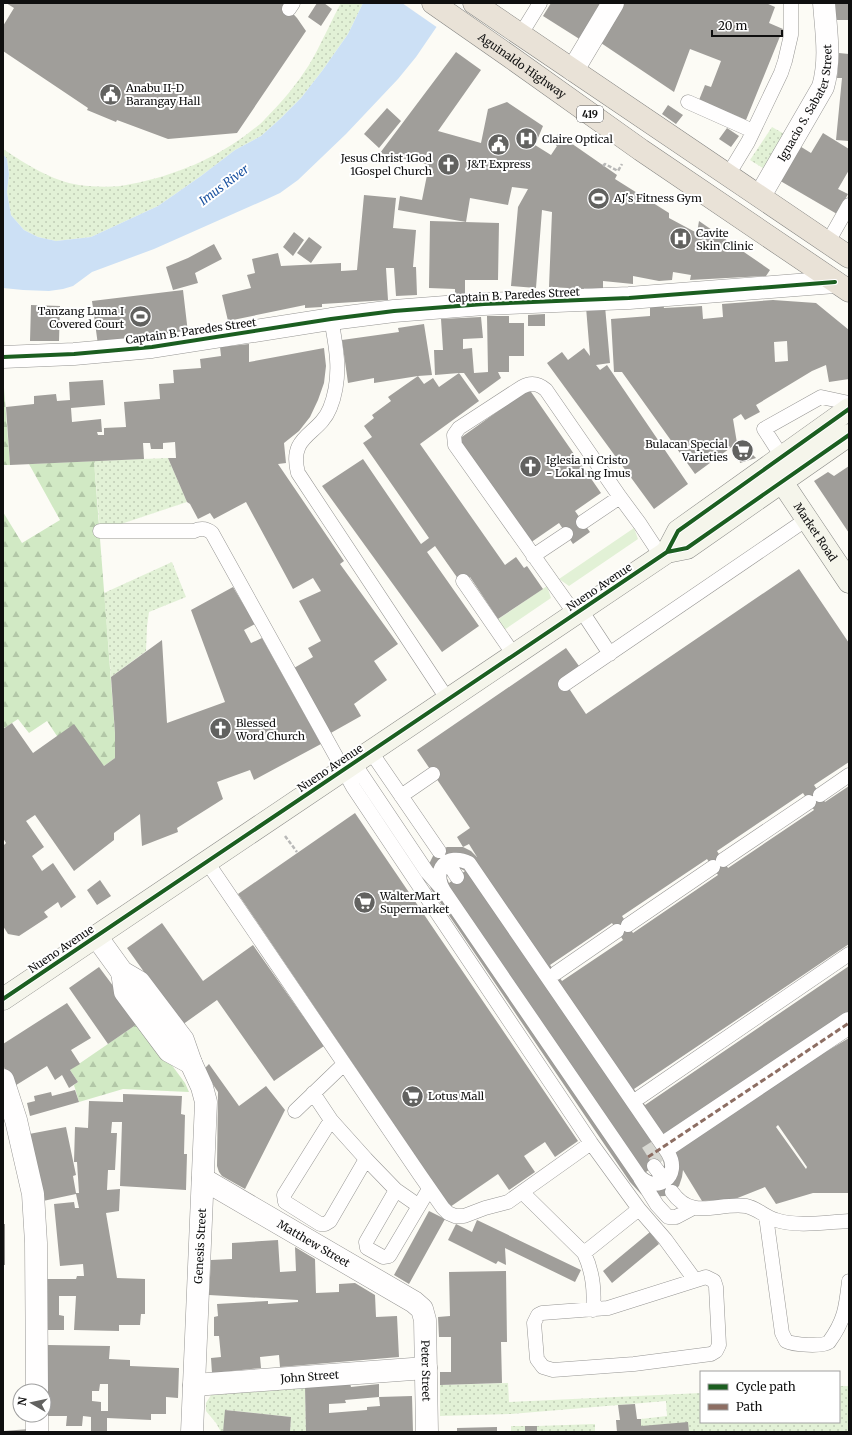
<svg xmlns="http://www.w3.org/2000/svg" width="852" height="1435" viewBox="0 0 852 1435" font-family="Merriweather,serif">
	<defs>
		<pattern id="grass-dots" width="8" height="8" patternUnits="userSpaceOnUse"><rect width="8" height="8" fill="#e2f1d6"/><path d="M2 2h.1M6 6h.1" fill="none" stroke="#c1cdb6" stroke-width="1.8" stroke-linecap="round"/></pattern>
		<pattern id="forest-firs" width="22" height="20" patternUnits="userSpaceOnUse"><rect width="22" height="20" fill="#d1e9c4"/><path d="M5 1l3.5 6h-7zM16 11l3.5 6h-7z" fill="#b2c7a7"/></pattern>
	</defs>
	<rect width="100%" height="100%" fill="#fcfbf5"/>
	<path fill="url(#grass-dots)" d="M341,3H363L348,34L322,71L301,98L280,119L261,136L235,150L201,176L158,206L91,237L56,241L38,237L24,230L11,215L7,192L9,174L7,159L3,154V149C26,164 52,181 79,185C95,187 115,188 131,184C174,176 217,158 251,131C256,127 261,124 265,119C281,103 297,84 309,65C321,45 330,23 341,3Z
		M772,127L786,135L766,170L750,160Z
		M168,458L187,502L100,531L94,461Z
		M172,562L186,597L149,612L147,626L146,651L111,677L104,593Z
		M508,1383L509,1402L701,1393V1422H839V1386H849V1432H689L641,1426V1419L667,1416L666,1401L511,1414L440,1416V1385Z
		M305,1387L306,1432H290L291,1417L226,1410L223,1432H221L216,1423L206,1411V1403L211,1395Z
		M595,1424V1432H537V1426Z
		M511,1426H525V1432H511Z"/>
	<path fill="url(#forest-firs)" d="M3,375L10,465H3Z
		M94,461L115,733V758L104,766L57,736L47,721L29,733L18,719L3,729V512L22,543L60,520L29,464Z
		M140,1022L185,1083L189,1092L123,1089L79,1102L74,1085L78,1082L70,1070Z"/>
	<path fill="#e2f1d6" d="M634,528L638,539L569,586L559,579Z
		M547,586L551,598L501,632L494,622Z"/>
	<path fill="#cce0f5" d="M363,3H442L444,16L416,57L398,79L346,134L298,180L280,193L267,199L154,249L92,272L73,286L63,289L49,291L23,290L3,288V154L7,159L9,174L7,192L11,215L24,230L38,237L56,241L91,237L158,206L201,176L235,150L261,136L280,119L301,98L322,71L348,34Z"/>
	<path fill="#fcfbf5" d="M402,3H444L446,16L438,28Z"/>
	<path fill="#a09e9a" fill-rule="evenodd" d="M6,3H283L297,18L306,31L237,133L168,139L117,120L116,122L87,110L88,108L3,51V26L14,8Z
		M317,3H324L332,9L321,26L308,17Z
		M551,3H604L581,40L543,16Z
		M624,3H766L775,7L769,23L783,29L746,120L699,100L705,85L711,87L721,61L690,49L674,92L601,43Z
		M831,3H849V20H832Z
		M456,52L481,70L438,131L481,143L488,109L507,102L543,126L535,145L551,155L557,146L552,142L558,134L617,175L615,179L669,213V218L697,233L699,221L770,270L766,276L690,280L691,275L673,272L672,280L659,281L633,276V284L603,281V289L584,288V292L568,291V288L549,287L552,212L542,210L536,288L511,286L518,207L528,189L512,187L508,205L470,198L466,222L398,210L400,196L422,200L429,165L380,153Z
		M839,53L849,54V141L836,140L842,78H837Z
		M668,105L683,115L676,124L662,114Z
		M387,108L401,121L379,148L364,134Z
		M727,128L739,136L731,147L719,139Z
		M823,133L849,149V170L838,189L848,194L837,214L777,179L798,145L811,153Z
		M364,195L396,198L393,228L416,230L413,267H416L417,295L396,296L394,268H386L388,300L322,304V307L305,308V305L228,321L222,295L251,288L247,275L255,273L252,259L278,253L281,266L341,263V271L357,270Z
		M430,221L499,223L498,280H465V294H455V289L429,288Z
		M294,232L304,240L293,256L283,247Z
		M309,237L322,247L311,263L297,253Z
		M214,244L222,259L195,273L198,283L173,290L166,267L188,258Z
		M183,290L188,333L98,345L92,301Z
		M773,300L816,303L849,330V379L829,382L826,365L812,371L756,405L760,412L745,420L741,414L733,419L737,443L695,474L622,372H614L611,319L650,316V305L663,304L664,308L702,306L703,319L723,317L722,304ZM787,341L788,361L775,362L774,342Z
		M31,305L60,306L59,341H30Z
		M605,306L610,363L596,365L600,370L607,365L688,484L654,509L547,363L562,352L568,360L584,348L590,356L586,307Z
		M545,314V326H528V315Z
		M487,316H509V323H524V356H509V372H498L501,378L479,394L464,373H459L479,401L420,444L505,565L516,557L524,568L527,566L543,589L498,619L470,577L461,583L435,546L427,552L479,626L442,652L322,486L363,459L421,544L429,538L363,443L372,437L364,426L374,418L372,415L391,401L388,397L418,376L374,383V378L348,383L342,340L399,332L398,328L424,324L432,375L418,376L424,384L433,378L439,387L459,373L435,375L434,350H443L441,319L481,317L483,338L463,339V349L472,348L474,373L488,372Z
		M249,344V362L324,348L326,366L324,383L318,400L310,417L299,431L284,443L286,463L278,464L344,561L340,564L398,644L374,661L387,680L354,704L361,716L329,734L294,668L313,657L308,648L321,641L299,601L321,591L313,578L293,589L246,502L214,519L210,513L198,519L190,504L187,502L168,458H176L175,442L163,443V449H151L150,443H143L144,459L10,465L6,407L34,404V396L56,394L57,401L70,400L69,382L103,380L105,405L71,408L72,422L101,419L102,432H97L98,435H104V428L126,427L124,402L160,399L159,384L174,383L173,370L201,368L200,359L221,356L220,347Z
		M529,389L601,493L575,511L590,532L573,544L559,523L530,543L459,439Z
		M741,442L754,456L756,458L740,463L737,443Z
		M849,466V533L814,481L828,472L834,476Z
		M799,569L849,643V762L814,785L825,802L849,786V944L634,1089L645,1105L849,966V1018L825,1048L827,1051L849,1038V1193H813L776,1204L765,1187L735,1199L702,1201L683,1170L682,1177L679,1186L672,1192L665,1196L649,1197L641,1194L630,1182L431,889L428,881L429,864L433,856L439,851L447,847H463L457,837L470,828L417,750L566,648L579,666L562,678L586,714ZM803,793L814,810L728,868L717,851ZM469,844L477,857L471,851L463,847ZM707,859L718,875L633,933L622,916ZM456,868L461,869L465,871L449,883L447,878L448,873ZM612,923L623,940L562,981L550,965ZM778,1125L807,1167L806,1169L776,1127ZM663,1160L664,1165L663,1170L655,1175H650L646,1172Z
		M233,587L255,624L244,630L251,643L262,638L321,744L254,780L250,770L217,782L223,799L177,828L178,832L142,846L140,814L114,833V840L74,871L35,815L26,821L44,847L32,856L42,871L53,863L76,897L61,908L58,902L44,912L48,917L19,936L8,934L3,926V846L6,843L3,838V729L12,723L33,753L74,724L104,766L115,758V733L111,677L162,640L167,723L225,702L191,610Z
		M355,813L578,1141L555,1157L545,1142L524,1156L535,1172L509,1190L498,1174L450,1207L238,894Z
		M100,880L111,896L97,905L87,890Z
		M162,923L203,981L253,945L324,1046L274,1081L217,1000L182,1025L127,948Z
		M99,967L140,1022L108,1044L69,988Z
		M67,1003L91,1038L71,1050L80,1064L70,1070L78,1082L69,1088L62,1075L55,1080L47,1066L13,1087L3,1065V1044Z
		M209,1064L239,1106L266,1086L285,1110L245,1189L222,1176L219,1172L217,1166L218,1092L203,1070Z
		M75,1090L79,1102L30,1116L27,1103L35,1101L34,1096L51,1092L52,1096Z
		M123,1094L182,1096L181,1114L185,1115L184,1154H187L186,1190L120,1186L122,1122H112L111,1133H117L115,1170H108L107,1190L120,1189L119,1211L106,1213L117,1278L145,1279V1314H141L140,1325H119V1331L74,1330L76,1296H59V1315L64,1316V1330H41V1279H76L77,1276H84L83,1264L60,1266L54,1204L74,1202L75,1208H79L76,1194L43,1201L29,1134L66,1127L76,1175L73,1176L76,1193H79L77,1162H74L75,1127L88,1128L89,1101L123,1102Z
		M429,1211L445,1219L409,1284L394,1275Z
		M477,1220L581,1270L575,1282L505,1248L506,1265L498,1261L496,1264L448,1240L456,1224L472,1232Z
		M3,1224H5V1265H3Z
		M650,1232L659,1244L612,1283L603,1271Z
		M278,1240L280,1272L296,1271L295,1247L315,1259L316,1293L339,1292V1284L355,1283L375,1295L376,1317L397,1316L399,1357L280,1367L279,1355L260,1357L261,1368L212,1373L211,1358L221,1357L219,1336H214V1317L218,1316L217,1304L268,1301V1304L298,1302V1300L209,1295L211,1260L232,1259V1243Z
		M506,1271L507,1342H501L502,1383L440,1385V1372H451V1337H439L438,1317L450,1316L449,1272Z
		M48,1345L110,1346L109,1359L130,1360V1366L179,1368L178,1398L166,1397V1414H151V1420L107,1418V1432H91V1417L83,1416L82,1426H66L67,1416H44L45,1384H48ZM100,1384H108V1411H101V1402L92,1401V1391H99Z
		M350,1383L351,1387L379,1384V1397L345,1400L346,1403L329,1404V1413L367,1410V1407L380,1406L379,1397L412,1396L413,1432H306L305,1387Z
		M635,1404L637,1419H641V1426L688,1422L689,1432H617L616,1420H620L618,1405Z
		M225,1410L291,1417L290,1432H223Z
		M525,1426H537V1432H525Z
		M497,1427V1432H457V1428Z
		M30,1429V1432H3V1431Z"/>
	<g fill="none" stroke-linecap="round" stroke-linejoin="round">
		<path stroke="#d8d8d2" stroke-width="22" stroke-dasharray="22 11" stroke-linecap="butt" d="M648,1157L670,1143"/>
		<defs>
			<path id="lane" d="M289,9L293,3
				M521,34L540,3
				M688,102L753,131
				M728,175L748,142L781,73L785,61L791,35V3
				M828,242L849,205
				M331,319C337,350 342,378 330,408C319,436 288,434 298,473L448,700
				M782,457L764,429L821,397L849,403
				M583,522L620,497
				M100,531H194C201,528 206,528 212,533L353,787L591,1143L639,1209L665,1239L695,1280
				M533,556L566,534
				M463,581L514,655
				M581,610L610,654
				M575,614L455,445L454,435L459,428L522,387C531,382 538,383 546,390L620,497L640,524L661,556
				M565,684L807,519
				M371,752L439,851
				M354,763L427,872L444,891L639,1176C657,1195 682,1176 668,1153L469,863C447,852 431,870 444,891
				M820,795L849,775
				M401,796L433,774
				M723,860L809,802
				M207,862L420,1175L443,1208L448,1213L455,1216H464L485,1208L508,1202L591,1143
				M452,869L457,877
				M628,925L713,867
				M556,973L617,931
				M313,1093L331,1120L366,1159L396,1190L419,1206
				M640,1097L849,954
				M295,1111L344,1064
				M331,1120L284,1195L285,1202L320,1224H325L330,1221L366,1159
				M654,1166L660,1174
				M640,1178L657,1205L668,1217H676L693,1208
				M396,1190L366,1242L367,1248L383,1257L389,1256L391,1253L429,1189
				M522,1192L584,1253C593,1272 595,1289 593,1310
				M672,1192C692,1221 718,1202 746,1206C757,1208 765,1217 776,1220C797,1227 827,1222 849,1221
				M766,1216L782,1333L786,1341C794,1345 822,1347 829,1342C845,1320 846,1307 849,1281
				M584,1253L639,1209
				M706,1277L714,1281L716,1287L719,1345L716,1351L711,1354L634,1364L553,1370L543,1367L537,1359L534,1323L538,1315L542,1313L608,1308Z"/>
			<g id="street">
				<path d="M573,70L613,3"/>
				<path id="s1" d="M760,196L823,87C831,59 826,31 824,3"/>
				<path d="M3,357L74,354L152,347L331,319L394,311L484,304L629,298L835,282"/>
				<path d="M96,936L122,972L139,982L183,1040L191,1063L202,1087L206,1102L192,1432"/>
				<path d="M122,972L125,992L169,1051L191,1063"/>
				<path d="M3,1080L16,1120L33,1194L36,1243L37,1391"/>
				<path d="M670,1143L849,1023"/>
				<path id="s2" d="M203,1179L414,1302L422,1309L425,1320L427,1432"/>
				<path id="s3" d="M194,1385L426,1368"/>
				<path d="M37,1415V1432"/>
			</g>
			<g id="secondary">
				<path id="s4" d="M782,482L849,582"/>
				<path d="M667,552L678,531L849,409"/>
				<path d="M3,999L667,552L687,548L849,435"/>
			</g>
			<g id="highway">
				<path id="s5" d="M433,3L509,56L641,150L849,291"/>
				<path d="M474,3L849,257"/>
			</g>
		</defs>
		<use href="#lane" stroke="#969593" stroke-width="15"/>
		<use href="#street" stroke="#969593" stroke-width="23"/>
		<use href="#secondary" stroke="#8c8c89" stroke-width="23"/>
		<use href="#highway" stroke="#838380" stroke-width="23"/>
		<path stroke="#b9b9b8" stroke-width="2.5" stroke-dasharray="4 2" stroke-linecap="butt" d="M603,166L605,164L618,171L622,164
			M285,836L297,852"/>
		<use href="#lane" stroke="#fffefe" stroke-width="14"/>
		<use href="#street" stroke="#fffefe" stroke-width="22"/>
		<use href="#secondary" stroke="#f5f5eb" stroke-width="22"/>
		<use href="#highway" stroke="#e9e2d7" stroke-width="22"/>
		<path stroke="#8d6e63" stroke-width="3" stroke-dasharray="6 3" stroke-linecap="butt" d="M648,1157L849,1023"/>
		<defs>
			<path id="cycleway" d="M3,357L74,354L152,347L331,319L394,311L484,304L629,298L835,282
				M667,552L678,531L849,409
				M3,999L667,552L687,548L849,435"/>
		</defs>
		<use href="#cycleway" stroke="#fff" stroke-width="6"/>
		<use href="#cycleway" stroke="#1b5e20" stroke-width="4"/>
	</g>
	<defs>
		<symbol id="civic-disc" viewBox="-11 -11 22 22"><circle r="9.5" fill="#626260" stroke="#fff"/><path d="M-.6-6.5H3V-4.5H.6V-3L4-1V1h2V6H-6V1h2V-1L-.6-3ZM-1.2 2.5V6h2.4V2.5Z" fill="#fff"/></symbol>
		<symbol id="hospital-disc" viewBox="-11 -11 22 22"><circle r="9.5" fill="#626260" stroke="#fff"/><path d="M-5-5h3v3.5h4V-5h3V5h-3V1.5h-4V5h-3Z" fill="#fff"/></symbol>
		<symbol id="church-disc" viewBox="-11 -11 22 22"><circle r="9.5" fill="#626260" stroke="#fff"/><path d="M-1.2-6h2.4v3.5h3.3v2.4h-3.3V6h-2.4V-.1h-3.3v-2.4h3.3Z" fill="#fff"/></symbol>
		<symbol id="stadium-disc" viewBox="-11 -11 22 22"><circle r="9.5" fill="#626260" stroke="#fff"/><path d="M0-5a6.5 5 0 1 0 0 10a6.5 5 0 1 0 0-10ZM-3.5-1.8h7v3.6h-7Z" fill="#fff"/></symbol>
		<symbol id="supermarket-disc" viewBox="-11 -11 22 22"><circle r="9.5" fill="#626260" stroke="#fff"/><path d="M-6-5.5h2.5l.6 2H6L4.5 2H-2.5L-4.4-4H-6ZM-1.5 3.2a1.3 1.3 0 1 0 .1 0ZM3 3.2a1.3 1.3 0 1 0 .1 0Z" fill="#fff"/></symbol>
	</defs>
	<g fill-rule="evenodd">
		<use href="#civic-disc" x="98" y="82" width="25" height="25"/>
		<use href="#hospital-disc" x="514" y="126" width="25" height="25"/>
		<use href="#civic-disc" x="486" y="132" width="25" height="25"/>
		<use href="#church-disc" x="436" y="152" width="25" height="25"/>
		<use href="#stadium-disc" x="586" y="186" width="25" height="25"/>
		<use href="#hospital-disc" x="668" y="226" width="25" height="25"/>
		<use href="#stadium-disc" x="128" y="304" width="25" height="25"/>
		<use href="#supermarket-disc" x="730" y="438" width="25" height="25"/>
		<use href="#church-disc" x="518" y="454" width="25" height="25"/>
		<use href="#church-disc" x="208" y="716" width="25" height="25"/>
		<use href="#supermarket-disc" x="352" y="890" width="25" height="25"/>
		<use href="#supermarket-disc" x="400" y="1084" width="25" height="25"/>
	</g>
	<g text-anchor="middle" stroke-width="4" stroke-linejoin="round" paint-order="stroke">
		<rect fill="#fff" stroke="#575757" stroke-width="1" x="577" y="106" width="26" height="16" rx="3"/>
		<g font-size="10" font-weight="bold" fill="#0f0f0f">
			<text x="590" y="118">419</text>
		</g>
		<g font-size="11" fill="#0f0f0f" stroke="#fff">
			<text dy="4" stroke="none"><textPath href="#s5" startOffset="109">Aguinaldo Highway</textPath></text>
			<text dy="4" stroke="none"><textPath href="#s1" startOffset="105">Ignacio S. Sabater Street</textPath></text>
			<text transform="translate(514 295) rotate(-3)" y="4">Captain B. Paredes Street</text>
			<text transform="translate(191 331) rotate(-8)" y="4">Captain B. Paredes Street</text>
			<text dy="4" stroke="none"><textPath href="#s4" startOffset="60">Market Road</textPath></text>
			<text transform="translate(599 587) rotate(-34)" y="4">Nueno Avenue</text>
			<text transform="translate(330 768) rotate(-34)" y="4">Nueno Avenue</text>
			<text transform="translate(61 949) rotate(-34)" y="4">Nueno Avenue</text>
			<text dy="4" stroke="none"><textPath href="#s2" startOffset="128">Matthew Street</textPath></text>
			<text transform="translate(200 1246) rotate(-87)" y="4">Genesis Street</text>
			<text dy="4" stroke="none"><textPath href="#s2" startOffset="317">Peter Street</textPath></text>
			<text dy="4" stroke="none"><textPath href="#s3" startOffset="116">John Street</textPath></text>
		</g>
		<g font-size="11" fill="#0f0f0f" stroke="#fff" text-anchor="start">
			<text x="126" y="92">Anabu II-D<tspan x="126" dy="13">Barangay Hall</tspan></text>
			<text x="542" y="143">Claire Optical</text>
			<text x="432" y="162" text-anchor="end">Jesus Christ 1God<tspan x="432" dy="13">1Gospel Church</tspan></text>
			<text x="499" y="168" text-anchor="middle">J&amp;T Express</text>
			<text x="614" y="202">AJ's Fitness Gym</text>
			<text x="696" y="237">Cavite<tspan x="696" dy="13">Skin Clinic</tspan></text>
			<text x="124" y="315" text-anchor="end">Tanzang Luma I<tspan x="124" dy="13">Covered Court</tspan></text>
			<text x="728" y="448" text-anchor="end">Bulacan Special<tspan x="728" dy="13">Varieties</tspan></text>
			<text x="546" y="464">Iglesia ni Cristo<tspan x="546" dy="13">- Lokal ng Imus</tspan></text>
			<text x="236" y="727">Blessed<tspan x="236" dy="13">Word Church</tspan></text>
			<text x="380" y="900">WalterMart<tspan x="380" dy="13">Supermarket</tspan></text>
			<text x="428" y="1100">Lotus Mall</text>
		</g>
		<g font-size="12" font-style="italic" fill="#1a52a0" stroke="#fff">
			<text transform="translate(224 185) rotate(-37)" y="4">Imus River</text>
		</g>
	</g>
	<rect width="852" height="1435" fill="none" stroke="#0f0f0f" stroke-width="8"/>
	<rect x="700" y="1371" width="140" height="52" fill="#ffffff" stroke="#9f9f9f"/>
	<rect x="708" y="1384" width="20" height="6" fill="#1b5e20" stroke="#9f9f9f"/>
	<text x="736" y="1391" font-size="12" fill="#0f0f0f">Cycle path</text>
	<rect x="708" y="1404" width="20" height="6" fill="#8d6e63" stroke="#9f9f9f"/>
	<text x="736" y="1411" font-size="12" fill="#0f0f0f">Path</text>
	<g transform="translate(32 1403) rotate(279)"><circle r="19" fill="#ffffff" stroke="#9f9f9f"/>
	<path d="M0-3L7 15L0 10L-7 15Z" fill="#626260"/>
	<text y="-6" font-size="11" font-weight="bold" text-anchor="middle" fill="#0f0f0f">N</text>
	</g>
	<path d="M712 30v6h70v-6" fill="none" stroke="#0f0f0f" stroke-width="2"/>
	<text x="718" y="30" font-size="12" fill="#0f0f0f" stroke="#ffffff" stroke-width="3" paint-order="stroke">20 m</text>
</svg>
